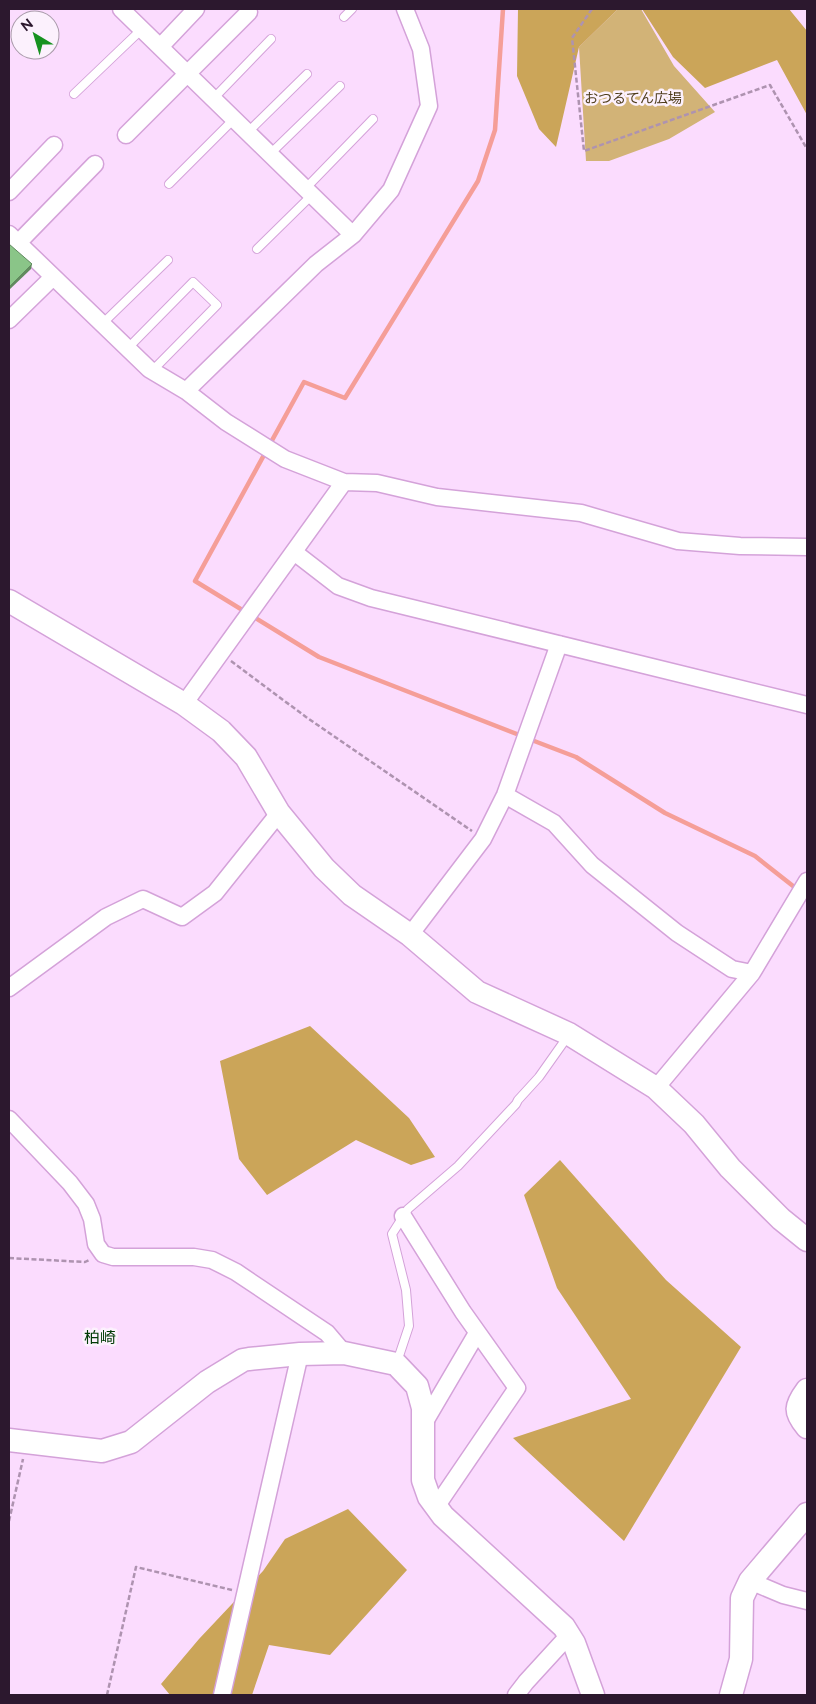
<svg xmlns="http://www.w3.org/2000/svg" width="816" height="1704" viewBox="0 0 816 1704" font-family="Raleway,'Noto Sans JP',sans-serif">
	<rect width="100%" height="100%" fill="#fbdcfe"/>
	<path fill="#d2b377" d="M618,9H641L674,66L715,112L669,139L609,161H586L579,47Z"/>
	<path fill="#cba559" d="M518,9H618L579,47L556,147L539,129L517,76Z
		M642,9H789L807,31V115L777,60L705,88L673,57Z
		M310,1026L409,1118L435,1157L411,1165L356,1140L267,1195L239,1159L220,1061Z
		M560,1160L666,1280L741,1347L624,1541L513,1438L631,1399L557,1288L524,1195Z
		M348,1509L407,1570L330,1655L269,1645L252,1695H170L161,1684L199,1639L263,1571L285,1539Z"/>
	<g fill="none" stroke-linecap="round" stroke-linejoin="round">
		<path stroke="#f59e98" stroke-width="4.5" d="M503,9L495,130L478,181L345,398L304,382L195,581L319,657L522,736
			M529,739L576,757L665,813L755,856L807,897"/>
		<defs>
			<path id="lane" d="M344,17L352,9
				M74,94L142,29
				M213,99L271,39
				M248,132L307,74
				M270,154L340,86
				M169,184L234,119
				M305,189L373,119
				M257,249L312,195
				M102,324L168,260
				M128,348L193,282L217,305L152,371
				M397,1362L409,1326L406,1290L392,1234L408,1209L458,1166L516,1104L518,1100L539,1077L568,1036"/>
			<path id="street" d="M121,9L353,235
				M160,47L196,9
				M126,135L249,12
				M9,192L54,145
				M9,234L149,369L186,391L226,422L285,459L344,482L377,483L437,497L581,513L678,541L740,546L807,547
				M18,243L95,164
				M9,320L53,277
				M186,391L316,264L353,235L391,190L429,106L421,49L405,9
				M294,552L338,586L371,598L807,705
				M184,704L344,482
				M505,795L554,823L592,865L677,933L732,969L752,973
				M410,935L483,839L505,795L559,644
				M9,988L106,917L143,899L182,917L215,893L279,813
				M656,1088L752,973L807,881
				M9,1119L70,1183L86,1204L92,1219L96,1244L103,1254L113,1257H194L212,1260L236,1272L327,1333L344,1353
				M403,1216L463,1312L517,1388L436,1507
				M423,1425L477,1333
				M750,1581L783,1595L807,1601
				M222,1695L300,1354
				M516,1695L526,1682L569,1635"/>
			<path id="secondary" d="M9,601L184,704L221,731L246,757L279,813L324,868L352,895L410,935L477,992L569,1034L656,1088L694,1124L730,1168L781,1219L807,1240
				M807,1390C795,1406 794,1412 807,1427
				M9,1440L102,1451L131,1442L207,1382L243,1360L249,1359L300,1354L344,1353L396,1364L417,1386L423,1408V1480L429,1497L443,1516L564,1627L574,1643L593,1695
				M731,1695L741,1659L742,1598L750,1581L807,1514"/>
		</defs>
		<use href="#lane" stroke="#d4a2d9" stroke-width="10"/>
		<use href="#street" stroke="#d4a2d9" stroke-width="19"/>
		<use href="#secondary" stroke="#d4a2d9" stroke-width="25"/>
		<path stroke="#ae93b0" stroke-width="2.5" stroke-dasharray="5 2.5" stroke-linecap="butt" d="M592,9L572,38L584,151L770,85L807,149
			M231,661L306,717L472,831
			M9,1258L85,1262L89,1260
			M9,1521L23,1459
			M107,1695L136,1567L232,1590"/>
		<use href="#lane" stroke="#fff" stroke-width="8"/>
		<use href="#street" stroke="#fff" stroke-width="16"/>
		<use href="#secondary" stroke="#fff" stroke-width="22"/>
	</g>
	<path fill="#618a5f" d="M32,264L31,269L9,290V287Z"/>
	<path fill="#8ac588" stroke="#618a5f" d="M9,244L32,264L9,287Z"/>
	<g text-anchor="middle" stroke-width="5" stroke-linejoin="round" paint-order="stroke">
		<g font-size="14" fill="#4e3d1c" stroke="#fcf1fd">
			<text x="633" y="103">おつるてん広場</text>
		</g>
		<g font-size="16" fill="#013b05" stroke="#fcf1fd">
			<text x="100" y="1343">柏崎</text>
		</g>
	</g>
	<rect width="816" height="1704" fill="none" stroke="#2c182e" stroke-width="20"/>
	<g transform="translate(35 35) rotate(322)"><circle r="24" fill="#fcf1fd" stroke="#a99aaa"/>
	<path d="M0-4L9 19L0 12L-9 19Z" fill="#179220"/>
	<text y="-8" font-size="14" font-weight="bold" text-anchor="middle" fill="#2c182e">N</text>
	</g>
</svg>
